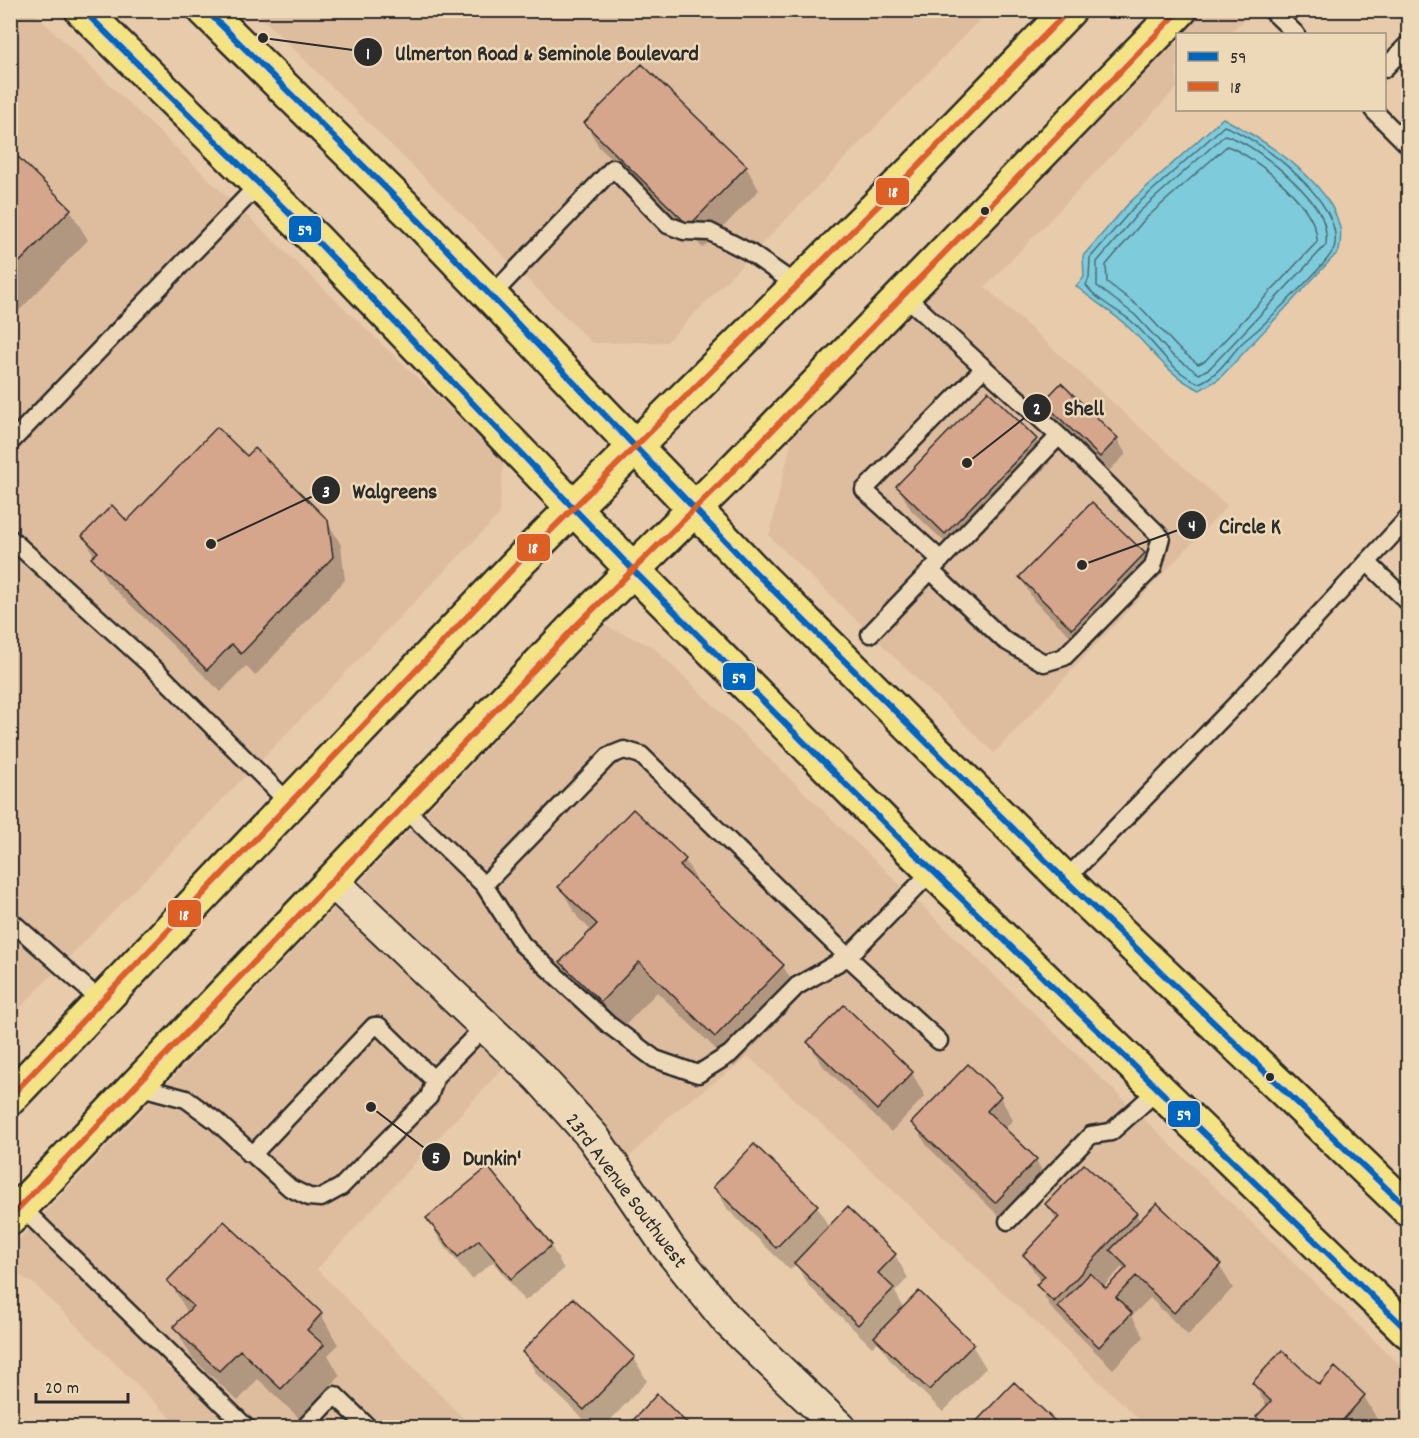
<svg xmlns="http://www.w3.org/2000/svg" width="1419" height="1438" viewBox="0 0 1419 1438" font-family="Dekko,sans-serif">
	<rect width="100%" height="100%" fill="#e8cbab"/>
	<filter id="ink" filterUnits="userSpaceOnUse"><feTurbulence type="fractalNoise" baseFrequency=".0167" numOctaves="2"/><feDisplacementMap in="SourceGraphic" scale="12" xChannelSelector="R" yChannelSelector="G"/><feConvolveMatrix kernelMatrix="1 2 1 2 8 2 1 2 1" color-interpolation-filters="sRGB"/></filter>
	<g filter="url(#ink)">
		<path fill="#debd9f" d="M31,10L504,460L499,515L11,1017L10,11Z
			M255,11H988L667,342L592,343Z
			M1202,11H1253L1229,34H1178Z
			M1177,35V88L985,287L1227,506L994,753L769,536L794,430Z
			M604,625L653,647L1408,1373V1427H1148L749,1057L670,1115L629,1158L606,1125L552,1064L360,882Z
			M335,907L503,1068L317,1269L472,1427H180L35,1285L11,1270L10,1249Z"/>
		<path fill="#7ecbdc" stroke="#5d8b95" stroke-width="1.5" d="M1223,118C1262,139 1330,180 1340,228C1342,235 1340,244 1339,251L1219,379L1200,390C1168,376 1153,350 1127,326C1112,312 1092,300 1076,286L1084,277L1083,256L1129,203Z"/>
		<path fill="#0003" fill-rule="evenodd" d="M642,66L746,167L759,190L703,248L599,147L586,124Z
			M10,151L70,210L88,240L10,320Z
			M988,393L1036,440L1050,463L959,556L911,510L898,486Z
			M1045,402L1117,439L1126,454L1109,471L1053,418Z
			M247,458L327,521L341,545L345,580L255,676L246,666L221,692L107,582L84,536L127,523Z
			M1144,554L1157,577L1086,651L1034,601L1021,578Z
			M685,860L701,888L783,966L801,997L734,1067L657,992L619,1032L580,993L562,963L592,931L578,918L560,887Z
			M844,1007L912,1073L925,1096L891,1132L823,1066L809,1043Z
			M1000,1097L1013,1120L1004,1130L1036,1160L1049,1183L1009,1226L927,1146L913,1123Z
			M1084,1166L1136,1214L1141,1222L1219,1265L1233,1288L1188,1335L1150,1298L1132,1316L1144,1337L1113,1369L1051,1308L1038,1285L1041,1282L1024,1255L1057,1221L1047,1204ZM1122,1267L1124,1271L1106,1290L1103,1287Z
			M715,1187L817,1206L829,1228L895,1255L908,1278L895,1292L904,1308L972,1345L986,1368L943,1412L890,1360L879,1341L872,1347L809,1286L796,1264L790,1270L728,1210Z
			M428,1219L551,1246L564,1269L525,1301L493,1262L472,1279L441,1242Z
			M169,1281L321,1314L338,1345L328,1355L340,1376L300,1419L258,1379L238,1401L192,1358L175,1327L188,1313Z
			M524,1352L634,1358L647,1381L603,1428H593L537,1375Z
			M1253,1383L1319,1387L1364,1396L1377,1419L1370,1428H1264L1258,1417L1267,1407Z"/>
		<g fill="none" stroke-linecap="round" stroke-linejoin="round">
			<path stroke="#4c6b72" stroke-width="1.5" d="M1224,126C1259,138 1347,204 1334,248C1329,263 1279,308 1266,322C1258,330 1250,336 1242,343C1228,358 1219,375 1199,383C1169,371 1154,340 1130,320C1116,309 1096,300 1086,285L1089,278L1090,258L1134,207Z
				M1225,135C1255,144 1301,184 1318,210C1325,221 1327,233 1326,245L1210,368L1199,374L1172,355L1135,315L1097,286V262L1139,212Z
				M1227,146C1257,157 1319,208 1317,242L1205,361L1198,364L1178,348L1143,310L1107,282L1106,265L1145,219Z"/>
		</g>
		<path fill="#d5a68b" stroke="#2b2b2b" stroke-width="1.5" d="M642,64L747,166L689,226L584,123Z
			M10,149L71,209L10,272Z
			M1061,383L1118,438L1100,457L1043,402Z
			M988,391L1037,439L945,534L896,486Z
			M217,427L247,456L255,448L328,520L333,557L241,654L232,644L207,670L91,558L98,552L82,536L112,505L127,521Z
			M1092,502L1145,553L1072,629L1019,577Z
			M633,809L686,859L680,866L784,965L715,1037L639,962L601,1002L560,962L597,924L558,887Z
			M844,1005L913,1072L877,1110L807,1042Z
			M968,1064L1001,1096L987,1111L1037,1159L995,1203L911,1123Z
			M754,1144L818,1205L776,1248L713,1187Z
			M1084,1164L1137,1213L1054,1302L1036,1285L1045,1276L1023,1255L1059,1217L1045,1204Z
			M488,1167L552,1245L511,1279L479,1240L458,1257L426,1218Z
			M1157,1203L1221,1264L1174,1313L1136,1276L1116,1297L1132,1313L1099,1347L1058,1307L1090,1273L1106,1288L1127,1267L1110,1250Z
			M847,1207L896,1254L878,1273L894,1288L858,1325L794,1263Z
			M224,1221L322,1313L307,1330L324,1345L281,1389L240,1350L219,1371L173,1327L193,1306L167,1281Z
			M919,1291L974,1344L929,1390L874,1337Z
			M573,1298L635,1357L584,1410L522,1352Z
			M1282,1350L1319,1385L1335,1367L1365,1395L1336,1428H1268L1256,1417L1271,1401L1252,1383Z
			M1014,1382L1057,1423L1053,1428H970Z
			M657,1394L692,1428H626Z"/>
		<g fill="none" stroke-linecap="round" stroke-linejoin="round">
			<defs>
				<path id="lane" d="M1271,10L1296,34
					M1384,69L1408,44
					M1373,110L1408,145
					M491,296L613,168L668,225L684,231L710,232L749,252L798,286
					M10,443L259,184
					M10,538L159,673L290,804
					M941,560L864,490L984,368
					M1367,562L1408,602
					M931,571L1004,640L1044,663L1064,657L1153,567L1161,537L1059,436
					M870,634L1059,436L904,295
					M403,807L484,885L609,756L624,750L641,755L848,957L933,870
					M1065,880L1239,701L1408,518
					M484,885L522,944L609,1025L655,1059L698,1074L730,1054L797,986L848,957L939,1041
					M10,920L101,1001
					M138,1086L186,1099L216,1121L290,1188L309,1197L321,1198L341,1187L429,1097L436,1076
					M248,1153L255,1152L374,1026H379L430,1076H436L485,1026
					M21,1207L247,1428
					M1008,1221L1091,1135L1111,1132L1159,1089
					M304,1428L335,1395L369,1428"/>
				<path id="street" d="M332,881L539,1077L593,1137L668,1247L728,1321L840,1428"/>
				<path id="primary" d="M82,10L314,238L633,570L903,842L1408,1331
					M205,10L421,223L758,575L1065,880L1408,1209
					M10,1098L523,558L915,169L1069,10
					M10,1218L573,629L725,479L1180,10"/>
			</defs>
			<use href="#lane" stroke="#2b2b2b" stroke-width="21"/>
			<use href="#street" stroke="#2b2b2b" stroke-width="36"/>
			<use href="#primary" stroke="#2b2b2b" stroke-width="38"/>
			<use href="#lane" stroke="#edd9b7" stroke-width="16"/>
			<use href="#street" stroke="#edd9b7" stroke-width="32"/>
			<use href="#primary" stroke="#f4e382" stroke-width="33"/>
			<defs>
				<path id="bus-1" d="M83,10L314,238L633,570L903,842L1408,1331
					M206,10L421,223L758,575L1065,880L1408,1209"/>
				<path id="bus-2" d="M10,1097L523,558L915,169L1069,10
					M10,1217L573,629L725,479L1180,10"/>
			</defs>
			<use href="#bus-1" stroke="#edd9b7" stroke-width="10"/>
			<use href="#bus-2" stroke="#edd9b7" stroke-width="10"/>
			<use href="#bus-1" stroke="#0065bd" stroke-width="6"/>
			<use href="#bus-2" stroke="#de5f23" stroke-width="6"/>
		</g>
	</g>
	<g fill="#2b2b2b" stroke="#edd9b7" stroke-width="2">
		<circle cx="985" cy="211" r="5"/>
		<circle cx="1270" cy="1077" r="5"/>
	</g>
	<g text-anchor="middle" stroke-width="5" stroke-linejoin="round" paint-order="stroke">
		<g font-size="21" fill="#2b2b2b" stroke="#edd9b7">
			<text transform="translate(627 1190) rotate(53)" y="7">23rd Avenue Southwest</text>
		</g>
	</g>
	<path fill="none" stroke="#2b2b2b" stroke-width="2" d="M263 38L368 52M967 463L1037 408M211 544L326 490M1082 565L1192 525M371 1107L436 1157"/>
	<g fill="#2b2b2b" stroke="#edd9b7" stroke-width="2">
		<circle cx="263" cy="38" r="6"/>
		<circle cx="967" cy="463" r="6"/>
		<circle cx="211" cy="544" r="6"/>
		<circle cx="1082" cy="565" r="6"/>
		<circle cx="371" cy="1107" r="6"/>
		<circle cx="368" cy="52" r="15"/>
		<circle cx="1037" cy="408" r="15"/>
		<circle cx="326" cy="490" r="15"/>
		<circle cx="1192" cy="525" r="15"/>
		<circle cx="436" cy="1157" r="15"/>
	</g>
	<g font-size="18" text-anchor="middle" font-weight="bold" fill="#fff">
		<text x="368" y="59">1</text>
		<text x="1037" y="414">2</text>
		<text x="326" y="497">3</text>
		<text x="1192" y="531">4</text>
		<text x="436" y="1163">5</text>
	</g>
	<g font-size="22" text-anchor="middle" font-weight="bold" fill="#2b2b2b" stroke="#edd9b7" stroke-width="5" stroke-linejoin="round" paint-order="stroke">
		<text x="547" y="60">Ulmerton Road &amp; Seminole Boulevard</text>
		<text x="1084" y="415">Shell</text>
		<text x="395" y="498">Walgreens</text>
		<text x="1250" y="533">Circle K</text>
		<text x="492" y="1165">Dunkin'</text>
	</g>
	<g stroke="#edd9b7" stroke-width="2">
		<rect x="875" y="177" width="35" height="29" rx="6" fill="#de5f23"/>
		<rect x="288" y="215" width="34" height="28" rx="6" fill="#0065bd"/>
		<rect x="516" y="533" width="35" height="29" rx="6" fill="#de5f23"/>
		<rect x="722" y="662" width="34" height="29" rx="6" fill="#0065bd"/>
		<rect x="167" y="899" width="35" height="29" rx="6" fill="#de5f23"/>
		<rect x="1167" y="1100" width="34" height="28" rx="6" fill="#0065bd"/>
	</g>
	<g font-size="16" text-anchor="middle" font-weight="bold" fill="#fff">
		<text x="893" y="197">18</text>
		<text x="305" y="235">59</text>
		<text x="533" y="553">18</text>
		<text x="739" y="683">59</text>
		<text x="184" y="920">18</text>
		<text x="1184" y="1120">59</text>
	</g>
	<rect width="1419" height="1438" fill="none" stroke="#edd9b7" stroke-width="36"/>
	<rect x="18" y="18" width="1383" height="1402" fill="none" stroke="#2b2b2b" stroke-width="2" filter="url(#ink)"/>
	<rect x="1176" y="33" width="210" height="78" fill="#edd9b7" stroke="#9f937f" stroke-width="1.5"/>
	<rect x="1188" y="52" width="30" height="9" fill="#0065bd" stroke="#9f937f" stroke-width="1.5"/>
	<text x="1230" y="63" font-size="18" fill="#2b2b2b">59</text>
	<rect x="1188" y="82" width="30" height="9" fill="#de5f23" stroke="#9f937f" stroke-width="1.5"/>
	<text x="1230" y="93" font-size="18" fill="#2b2b2b">18</text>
	<path d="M36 1393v9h92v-9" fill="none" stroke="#2b2b2b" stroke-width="3"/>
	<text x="45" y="1393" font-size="18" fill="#2b2b2b" stroke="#edd9b7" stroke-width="4.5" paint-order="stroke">20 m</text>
</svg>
